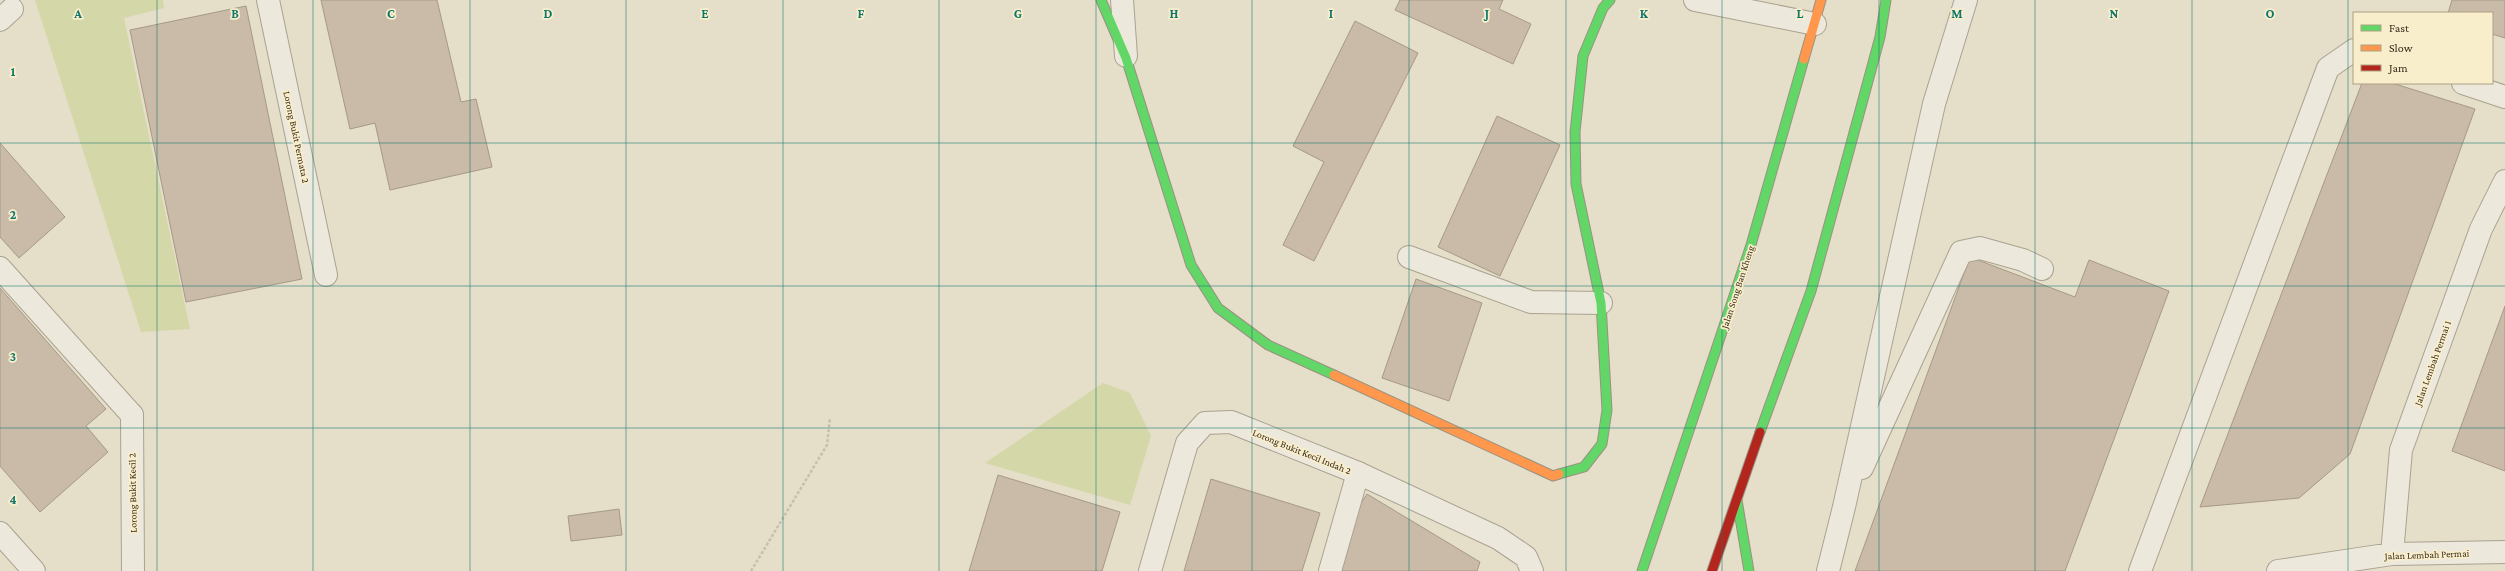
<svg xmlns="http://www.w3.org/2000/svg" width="2505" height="571" viewBox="0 0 2505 571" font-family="'Crimson Pro',serif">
	<rect width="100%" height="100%" fill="#e5dec8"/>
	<path fill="#d4d7a8" d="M35,0H163L164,8L124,18L190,329L141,332Z
		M1103,383L1130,393L1151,436L1130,505L985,463Z"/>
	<path fill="#cabba8" stroke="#a59987" d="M321,0H437L461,102L476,99L492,167L390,190L375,123L350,129Z
		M1400,0H1503L1499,9L1531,24L1513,64L1395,10Z
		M2452,0H2505V38L2492,34V13H2448Z
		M246,6L302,279L186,302L130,30Z
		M1355,21L1418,53L1314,261L1283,245L1324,162L1293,146Z
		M2362,83H2392L2475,109L2350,454L2299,498L2200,507Z
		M1497,116L1560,145L1500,276L1438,247Z
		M0,143L65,217L19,258L0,237Z
		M1970,257L2075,297L2089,260L2169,291L2065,571H1855Z
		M1416,279L1482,303L1449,401L1382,378Z
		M0,288L106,409L86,426L108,452L40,512L0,466Z
		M2505,306V471L2452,451Z
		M998,475L1120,512L1102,571H969Z
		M1211,479L1320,513L1302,571H1184Z
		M1367,494L1480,562L1477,571H1336L1352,517Z
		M619,509L622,535L571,541L568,516Z"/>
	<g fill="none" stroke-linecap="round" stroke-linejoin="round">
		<defs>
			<path id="lane" d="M2463,83L2505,97
				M1409,257L1531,302L1601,303
				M0,268L132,415
				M1862,468L1961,252L1980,248L2023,260L2042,269
				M1330,571L1358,473
				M1828,571L1844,507L1934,104L1966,0
				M2140,571L2328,68L2354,50"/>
			<path id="street" d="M268,0L326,275
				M1122,0L1126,56
				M1695,0L1815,24
				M0,20L12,9
				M132,415L133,571
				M0,533L34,571
				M2392,554L2401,450L2481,229L2505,181
				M1150,571L1187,443L1205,423L1231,422L1358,473L1498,538L1526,557L1532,571
				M2278,571L2392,554L2505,552"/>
			<path id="fast" d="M1101,0L1126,58L1191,265L1218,308L1268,345L1334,375
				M1760,432L1811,291L1880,37L1886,0
				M1559,474L1584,467L1602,444L1607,410L1601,303L1576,184L1575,132L1583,56L1603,8L1610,0
				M1737,500L1749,571
				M1642,571L1751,245L1804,59"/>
			<path id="slow" d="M1804,59L1821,0
				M1334,375L1553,476L1559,474"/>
			<path id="jam" d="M1712,571L1760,432"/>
		</defs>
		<use href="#lane" stroke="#aaa292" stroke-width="24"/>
		<use href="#street" stroke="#aaa292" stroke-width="24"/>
		<use href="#fast" stroke="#999282" stroke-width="11"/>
		<use href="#slow" stroke="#999282" stroke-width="11"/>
		<use href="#jam" stroke="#999282" stroke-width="11"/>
		<path stroke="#c5bfb1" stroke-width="2.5" stroke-dasharray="3 2" stroke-linecap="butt" d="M751,571L827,445L830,418"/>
		<use href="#lane" stroke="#ece8db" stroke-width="22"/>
		<use href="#street" stroke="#ece8db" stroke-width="22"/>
		<use href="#fast" stroke="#63d668" stroke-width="9"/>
		<use href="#slow" stroke="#ff974d" stroke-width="9"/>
		<use href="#jam" stroke="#b3261e" stroke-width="9"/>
	</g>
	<path fill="none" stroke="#0f766e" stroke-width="1" stroke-opacity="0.55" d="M157,0V571M313,0V571M470,0V571M626,0V571M783,0V571M939,0V571M1096,0V571M1252,0V571M1409,0V571M1566,0V571M1722,0V571M1879,0V571M2035,0V571M2192,0V571M2348,0V571M0,143H2505M0,286H2505M0,428H2505"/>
	<g text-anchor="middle" stroke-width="3.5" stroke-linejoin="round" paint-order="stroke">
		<g font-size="10" fill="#382a1a" stroke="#f9eecb">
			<text transform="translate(297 137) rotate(78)" y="4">Lorong Bukit Permata 2</text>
			<text transform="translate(1737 287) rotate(-72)" y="4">Jalan Song Ban Kheng</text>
			<text transform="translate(2432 363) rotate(-70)" y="4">Jalan Lembah Permai 1</text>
			<text transform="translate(1302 451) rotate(22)" y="4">Lorong Bukit Kecil Indah 2</text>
			<text transform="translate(132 493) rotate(-91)" y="4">Lorong Bukit Kecil 2</text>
			<text transform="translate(2427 554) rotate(-2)" y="4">Jalan Lembah Permai</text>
		</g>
	</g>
	<g font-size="13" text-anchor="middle" font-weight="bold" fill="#0f766e" stroke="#f9eecb" stroke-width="3.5" stroke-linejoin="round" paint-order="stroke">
		<text x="78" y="18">A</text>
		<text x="235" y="18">B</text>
		<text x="391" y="18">C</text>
		<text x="548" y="18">D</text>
		<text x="705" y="18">E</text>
		<text x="861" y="18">F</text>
		<text x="1018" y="18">G</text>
		<text x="1174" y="18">H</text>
		<text x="1331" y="18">I</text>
		<text x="1487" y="18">J</text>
		<text x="1644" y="18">K</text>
		<text x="1800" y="18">L</text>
		<text x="1957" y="18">M</text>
		<text x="2114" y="18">N</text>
		<text x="2270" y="18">O</text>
		<text x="13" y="76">1</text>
		<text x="13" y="219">2</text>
		<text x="13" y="361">3</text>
		<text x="13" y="504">4</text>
	</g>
	<rect x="2353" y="12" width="140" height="72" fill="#f9eecb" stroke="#aca084"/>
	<rect x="2361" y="25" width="20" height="6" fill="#63d668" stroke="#aca084"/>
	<text x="2389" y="32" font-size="12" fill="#382a1a">Fast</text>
	<rect x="2361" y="45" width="20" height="6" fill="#ff974d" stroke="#aca084"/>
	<text x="2389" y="52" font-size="12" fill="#382a1a">Slow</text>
	<rect x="2361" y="65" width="20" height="6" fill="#b3261e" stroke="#aca084"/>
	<text x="2389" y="72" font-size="12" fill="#382a1a">Jam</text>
</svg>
